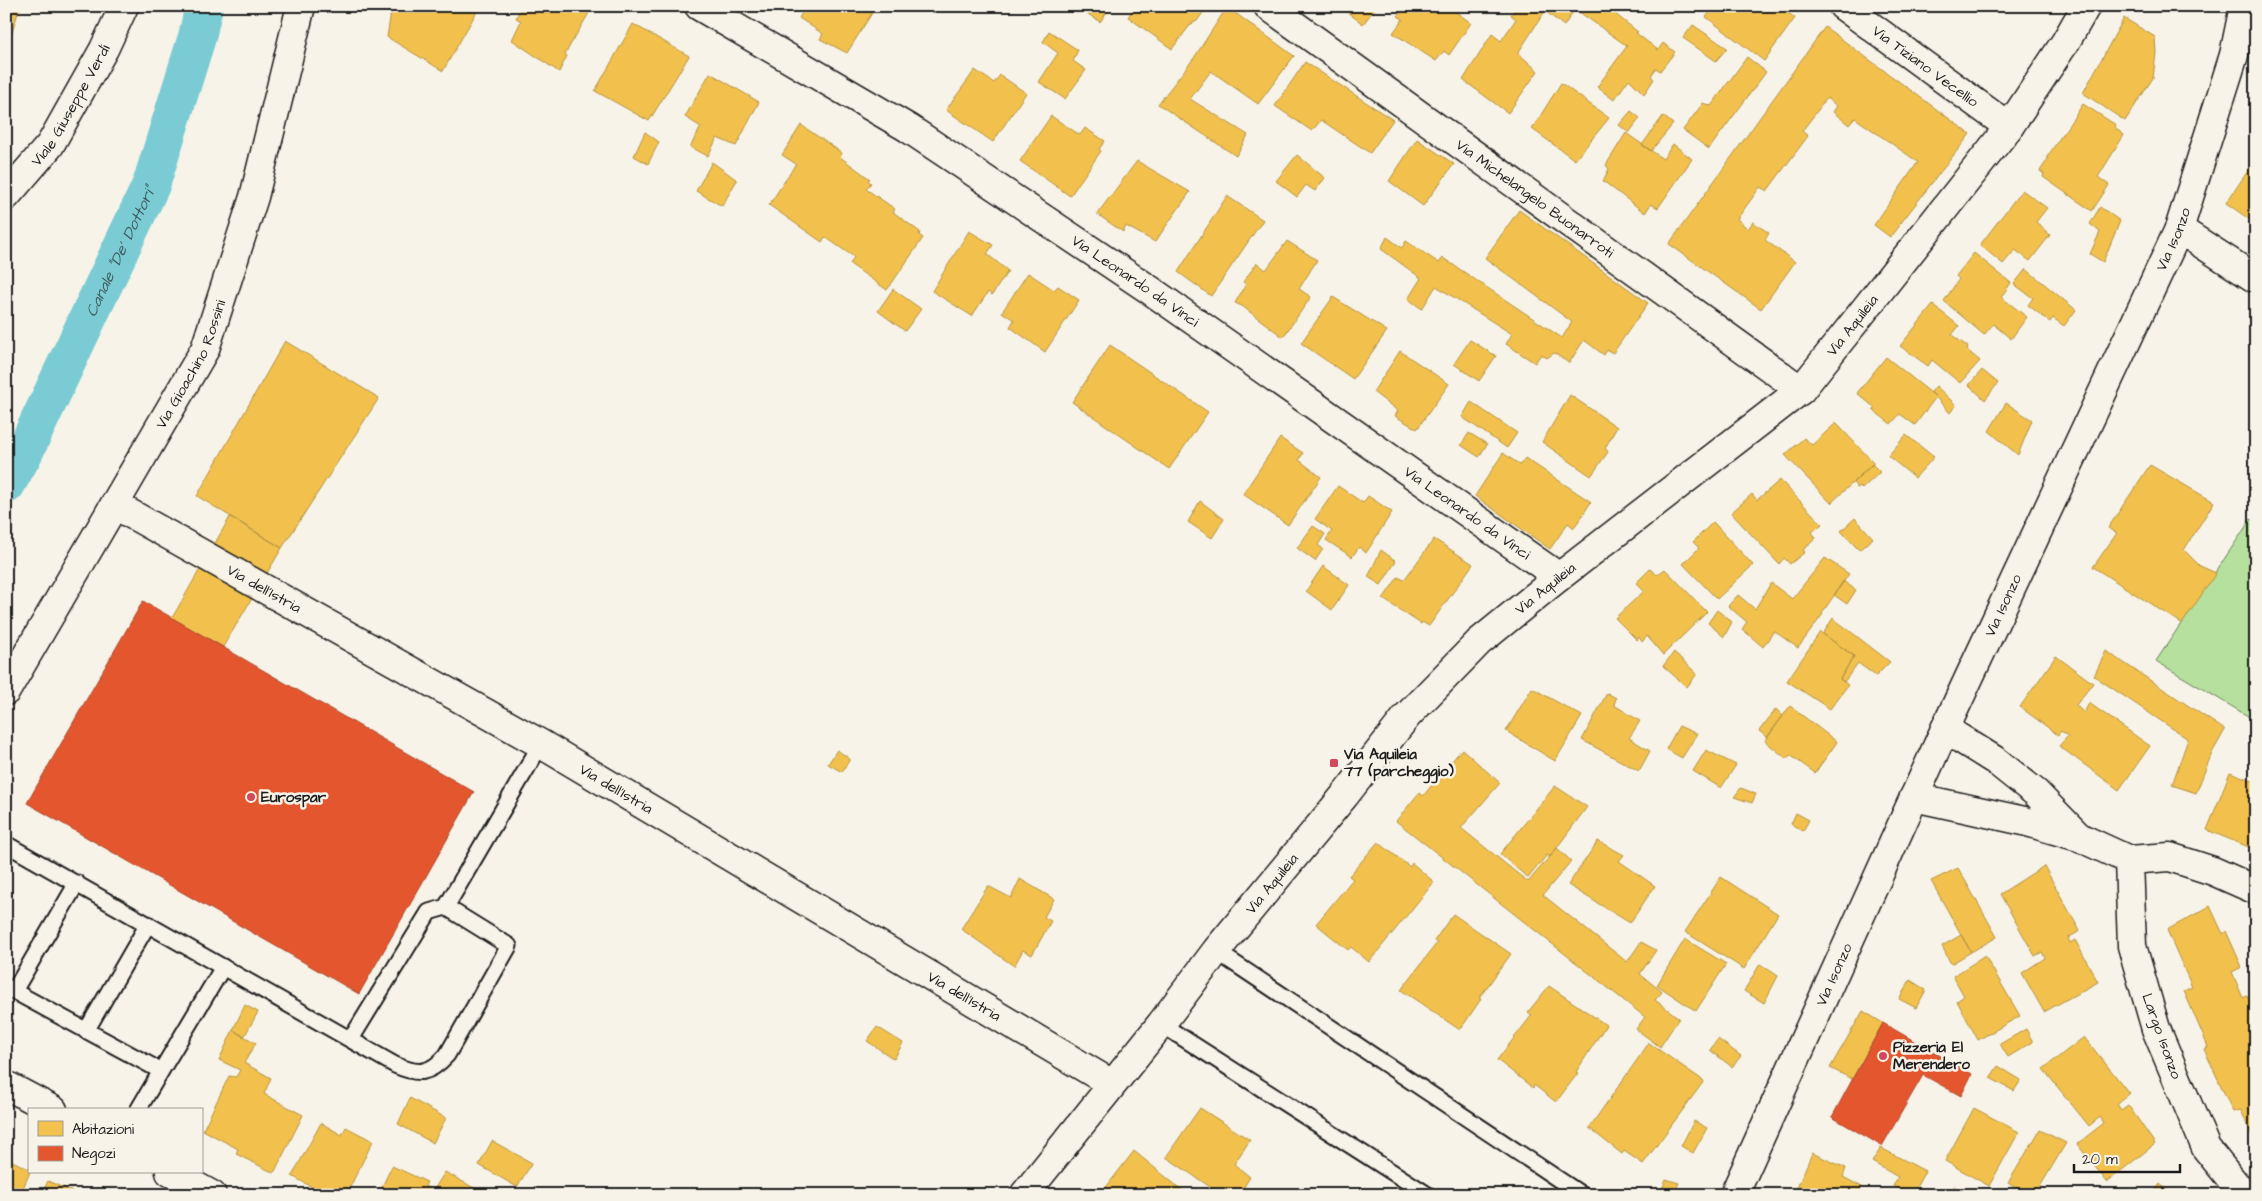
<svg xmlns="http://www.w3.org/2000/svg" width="2262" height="1201" viewBox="0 0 2262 1201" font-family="'Architects Daughter',sans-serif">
	<rect width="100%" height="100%" fill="#f7f3e8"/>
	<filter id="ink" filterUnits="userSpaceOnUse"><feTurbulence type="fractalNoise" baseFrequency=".02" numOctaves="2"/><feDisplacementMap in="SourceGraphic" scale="10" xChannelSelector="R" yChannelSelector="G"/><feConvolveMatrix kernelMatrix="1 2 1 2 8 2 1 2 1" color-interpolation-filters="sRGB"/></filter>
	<g filter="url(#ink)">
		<path fill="#b6e09d" stroke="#697e5c" d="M2251,519L2256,522V721L2156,661Z"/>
		<path fill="#f2c14e" stroke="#b2903f" d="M6,6H20L8,46H6Z
			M392,6H480L443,71L387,37Z
			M522,6H589V13L565,54L567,56L559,72L512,40L521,21L516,18Z
			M806,6H861L872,13L847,53L820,39L823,34L799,18Z
			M1089,6H1111L1100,22L1085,12Z
			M1135,6H1208L1197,21L1191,24L1172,49L1128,17Z
			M1339,6H1377L1363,24Z
			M1405,6H1448L1471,23L1449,55L1444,51L1436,61L1393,33L1403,19L1398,16Z
			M1517,6H1538L1545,11L1518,53L1538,71L1508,113L1463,80L1492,34L1501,41L1516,19L1511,15Z
			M1548,6H1605L1638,32L1636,33L1658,50L1663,43L1675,52L1660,71L1656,68L1651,76L1654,79L1644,94L1629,79L1614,100L1597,87L1627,46L1575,9L1564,26L1545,11Z
			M1715,6H1779L1795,18L1764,61L1706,17Z
			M1227,7L1294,56L1258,104L1211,71L1190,99L1248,135L1236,156L1158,104L1194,58Z
			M2124,18L2155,37L2156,53L2153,78L2125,121L2083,93Z
			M633,24L689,56L649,121L595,91Z
			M1693,25L1727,48L1716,61L1683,38Z
			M1825,27L1970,134L1890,237L1874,225L1918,162L1855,118L1849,125L1833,112L1837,106L1827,98L1802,131L1808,136L1767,191L1760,187L1737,219L1748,229L1753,222L1769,233L1765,240L1795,262L1761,309L1669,244Z
			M1049,31L1078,50L1073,61L1086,70L1065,99L1039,82L1058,53L1043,42Z
			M1747,57L1766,72L1709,149L1683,130L1703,103L1711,106Z
			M1305,62L1393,120L1370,153L1321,120L1312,131L1275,106Z
			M975,70L994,83L1000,75L1026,93L993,142L946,110Z
			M710,73L759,102L736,146L717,138L708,156L690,147L701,127L685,117Z
			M1561,83L1609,118L1575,160L1532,129Z
			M2083,104L2116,125L2115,128L2124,135L2098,177L2109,185L2092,211L2043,177L2044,174L2040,171L2048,159L2047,157Z
			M1631,111L1640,118L1629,133L1619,125Z
			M1051,116L1080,135L1085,128L1105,141L1099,149L1101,151L1070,196L1020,161Z
			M1663,116L1673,124L1651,151L1642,145Z
			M801,125L842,153L840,157L870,179L868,181L871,183L866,189L895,209L893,212L920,232L919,235L923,238L887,290L850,264L854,257L825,237L822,242L769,205L796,164L782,155Z
			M645,132L659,142L648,164L634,156Z
			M1626,133L1663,159L1673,144L1692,159L1658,208L1651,204L1645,213L1603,181L1609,169L1606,165Z
			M1417,139L1454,164L1423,206L1389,181Z
			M1297,155L1325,178L1315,191L1306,185L1297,197L1276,181Z
			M2256,159V224L2226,203Z
			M1137,161L1190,192L1155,242L1126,226L1123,232L1097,214Z
			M712,162L737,180L722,206L696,191Z
			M2022,190L2047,208L2036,222L2050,235L2030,261L2015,250L2003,264L1980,245Z
			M1227,196L1263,220L1211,296L1178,272Z
			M2100,207L2120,221L2103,262L2090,254L2100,232L2090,224Z
			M1519,210L1648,303L1613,353L1607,350L1604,355L1584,340L1569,363L1554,353L1547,358L1541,354L1535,363L1506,344L1512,334L1436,286L1422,309L1408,299L1421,278L1381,249L1387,237L1402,248L1406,241L1439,263L1443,258L1562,338L1572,322L1485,258Z
			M969,231L993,245L987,254L1008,271L992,295L988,292L972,316L932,291Z
			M1287,241L1317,260L1299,289L1311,297L1283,337L1242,306L1235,303L1246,284L1243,282L1257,263L1266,270Z
			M1974,253L2011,283L2001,297L2027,317L2011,339L1993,324L1984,335L1944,301L1959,279L1956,276Z
			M2026,269L2076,310L2064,326L2053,318L2050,322L2028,305L2033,298L2014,284Z
			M1028,273L1054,290L1058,286L1079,300L1045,352L1010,327L1014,320L1002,312Z
			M893,289L921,309L905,331L878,311Z
			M1333,297L1387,331L1353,379L1301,343Z
			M1933,305L1959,326L1952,335L1968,347L1967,350L1980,361L1960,383L1932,360L1928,366L1900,346Z
			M1470,340L1496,356L1479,381L1454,364Z
			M285,341L379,398L282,548L197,496Z
			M1110,345L1208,412L1169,469L1072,402Z
			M1400,351L1449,384L1417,429L1395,416L1398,411L1373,392Z
			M1886,357L1936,397L1915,425L1900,414L1891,424L1873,410L1875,408L1857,393Z
			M1982,370L1998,383L1985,400L1969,385Z
			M1936,386L1956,405L1950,413L1931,392Z
			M1570,395L1617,427L1605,448L1608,452L1591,476L1542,442Z
			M1471,402L1517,433L1507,448L1462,417Z
			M2006,403L2032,420L2018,455L1989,431Z
			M1836,423L1874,463L1831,503L1785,455L1804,438L1812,445Z
			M1469,433L1487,444L1479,457L1461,445Z
			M1906,435L1934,457L1915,478L1888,456Z
			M1280,438L1303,453L1299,460L1321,477L1288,525L1243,494Z
			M1503,453L1520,465L1525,458L1591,502L1574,528L1568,523L1550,549L1475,496Z
			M1872,464L1880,472L1862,489L1860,486L1857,488L1853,482Z
			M2150,465L2214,502L2184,550L2200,566L2216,573L2182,624L2093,567L2117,533L2108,528Z
			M1780,480L1822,524L1812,532L1816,538L1803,550L1805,552L1790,564L1784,558L1779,564L1731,513L1752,494L1757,500Z
			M1338,486L1363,503L1368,496L1392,512L1366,553L1359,547L1352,557L1326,540L1332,531L1315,519Z
			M1200,501L1224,519L1212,538L1188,522Z
			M230,517L282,548L223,647L172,618Z
			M1855,518L1873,538L1859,550L1841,531Z
			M1713,522L1753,565L1717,599L1683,564L1699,548L1693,542Z
			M1313,526L1325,534L1318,545L1323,549L1315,561L1297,548Z
			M1434,539L1473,564L1429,626L1422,622L1421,624L1383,599L1398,577L1404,580Z
			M1381,550L1396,561L1381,585L1368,577Z
			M1825,558L1849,574L1822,613L1823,614L1798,648L1774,631L1763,647L1742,629L1747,622L1728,606L1738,595L1755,609L1771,583L1792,599Z
			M1323,566L1349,585L1332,610L1306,591Z
			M1650,569L1657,575L1665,569L1707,612L1663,655L1647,636L1642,642L1639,637L1637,640L1615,618L1644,591L1636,583Z
			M1843,581L1856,590L1847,604L1834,595Z
			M1717,610L1732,622L1724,637L1708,623Z
			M1833,618L1890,662L1876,676L1858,663L1844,682L1840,679L1854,656L1823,634Z
			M1820,632L1854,656L1840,679L1848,685L1830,709L1787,681Z
			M2106,651L2225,730L2212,753L2196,793L2172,785L2188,739L2094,676Z
			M1674,652L1697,674L1687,687L1663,666Z
			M2056,656L2093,683L2076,705L2084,713L2089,703L2150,746L2119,790L2059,746L2068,736L2061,731L2058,735L2020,707Z
			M1532,688L1582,716L1555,761L1506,731Z
			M1607,693L1616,698L1614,705L1640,721L1629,738L1650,751L1639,771L1582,740Z
			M1790,706L1837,742L1815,773L1790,755L1787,759L1765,741Z
			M1776,709L1783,716L1767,737L1759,731Z
			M1679,726L1697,734L1682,758L1666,749Z
			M1462,749L1500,783L1461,828L1528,882L1557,848L1571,861L1543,895L1627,962L1641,942L1656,950L1640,974L1662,992L1655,1000L1679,1018L1660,1047L1636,1029L1645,1017L1396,821L1419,793L1423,796Z
			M837,750L850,759L842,772L828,764Z
			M1706,750L1736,765L1721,788L1693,771Z
			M2230,772L2256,782V846L2252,844L2251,848L2207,830Z
			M1555,786L1587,807L1550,857L1547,855L1528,878L1500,854Z
			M1741,788L1756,794L1752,803L1734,797Z
			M1796,813L1809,820L1803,831L1791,824Z
			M1598,841L1624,855L1619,861L1655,886L1630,923L1568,885Z
			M1378,842L1410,867L1412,863L1434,882L1369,962L1351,947L1348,950L1316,924L1353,879L1349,876Z
			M2044,866L2080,931L2068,938L2070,943L2075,940L2098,982L2044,1012L2022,973L2045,958L2042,952L2035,956L2000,894Z
			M1958,868L1997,937L1971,952L1931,881Z
			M1721,877L1778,914L1744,969L1685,932Z
			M1020,879L1054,899L1044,917L1051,921L1032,955L1023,950L1014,966L961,929L988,886L1011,898Z
			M2210,906L2223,934L2226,931L2242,967L2232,972L2243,998L2247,996L2256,1017V1145L2241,1110L2233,1112L2204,1049L2208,1047L2184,991L2192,987L2167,930Z
			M1453,914L1511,954L1479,998L1481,999L1460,1030L1401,990L1437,943L1434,941Z
			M1961,935L1971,952L1951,964L1942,946Z
			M1685,939L1726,964L1696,1011L1657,985Z
			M1985,956L2020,1016L1978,1040L1957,1001L1964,996L1953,976Z
			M1760,964L1778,976L1764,1003L1744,991Z
			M1910,980L1926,990L1916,1008L1899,999Z
			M1549,986L1606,1025L1576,1072L1578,1073L1556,1102L1534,1085L1533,1088L1497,1060L1532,1015L1528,1012Z
			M245,1005L258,1012L244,1037L233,1030Z
			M1863,1011L1883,1023L1852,1079L1830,1068Z
			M877,1027L903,1043L894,1059L867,1041Z
			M2026,1029L2033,1042L2008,1057L2000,1044Z
			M233,1030L256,1043L244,1063L271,1078L264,1094L303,1115L274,1173L236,1154L238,1149L203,1130L229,1076L236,1077L240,1070L219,1060Z
			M2084,1037L2129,1093L2117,1104L2121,1110L2128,1105L2155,1144L2107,1182L2077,1144L2104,1123L2100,1117L2089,1126L2043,1069Z
			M1718,1039L1741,1056L1732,1067L1710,1050Z
			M1649,1043L1704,1081L1643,1164L1624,1151L1622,1154L1589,1128Z
			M1998,1066L2021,1080L2014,1091L1990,1078Z
			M410,1098L446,1118L433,1143L398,1124Z
			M1200,1108L1250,1140L1234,1164L1250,1177L1239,1195H1222L1166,1157Z
			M1974,1108L2019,1132L1989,1186L1945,1161Z
			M1694,1121L1707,1128L1693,1153L1681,1146Z
			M321,1123L342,1135L346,1127L373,1141L346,1195H326L292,1176Z
			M2040,1130L2066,1143L2035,1195H2026L2008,1183Z
			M492,1141L532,1163L517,1187L479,1165Z
			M1881,1148L1925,1171L1912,1195L1893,1186L1898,1177L1872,1162Z
			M1134,1151L1188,1195H1100Z
			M1812,1153L1846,1168L1843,1177L1862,1187L1858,1195H1794Z
			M6,1158L29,1169L30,1172L20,1195H6Z
			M392,1166L427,1182L425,1186L433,1191L445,1172L487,1195H378Z
			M1666,1179L1679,1183L1673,1195H1660Z
			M48,1181L75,1193L73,1195H41Z
			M2160,1184L2173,1195H2152Z
			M1954,1186L1969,1195H1949Z"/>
		<path fill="#e4572e" stroke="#a84529" d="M143,601L474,792L359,994L27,803Z
			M1883,1023L1972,1074L1961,1096L1923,1075L1882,1146L1832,1117Z"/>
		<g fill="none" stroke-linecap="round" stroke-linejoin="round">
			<path stroke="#7acbd3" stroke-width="38" id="s1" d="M6,485L22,457L151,185L197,37L204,6"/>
			<defs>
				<path id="lane" d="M6,844L395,1065C418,1075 429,1075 447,1055L509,946L446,907L429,912L351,1039
					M446,907L541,744
					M1216,951L1582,1195
					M6,987L161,1071L223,967
					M14,991L77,883
					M1161,1024L1428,1195
					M86,1031L148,924
					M138,1110L161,1071"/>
				<g id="street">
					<path id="s2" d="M699,6L908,128L1150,290L1559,577"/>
					<path id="s3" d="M1268,6L1801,390"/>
					<path id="s4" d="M1843,6L2009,127"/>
					<path d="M2179,229L2256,279"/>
					<path id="s5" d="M115,505L541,744L1112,1084"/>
					<path id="s6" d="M6,691L205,349L254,197L301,6"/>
					<path d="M1945,729L1996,761L2036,793L2078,836"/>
					<path d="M1914,797L2024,821L2079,837L2129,860"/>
					<path id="s7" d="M1024,1195L1161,1024L1216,951L1345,795L1407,716L1479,642L1559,577L1801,390L2009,127L2066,41L2086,6"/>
					<path d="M2244,1195L2206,1148L2156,1029L2132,946L2129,860L2170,857L2213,871L2256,890"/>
				</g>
				<g id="secondary">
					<path d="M6,1085L53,1110"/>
					<path d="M170,1172L212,1195"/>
					<path id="s8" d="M1734,1195L1945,729L2179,229L2234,55L2244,6"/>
				</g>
				<g id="primary">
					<path id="s9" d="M6,196L50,145L104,49L124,6"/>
				</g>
			</defs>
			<use href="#lane" stroke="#1c1c1c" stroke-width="19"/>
			<use href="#street" stroke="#1c1c1c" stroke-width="31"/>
			<use href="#secondary" stroke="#1c1c1c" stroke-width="31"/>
			<use href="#primary" stroke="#1c1c1c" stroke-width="31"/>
			<use href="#lane" stroke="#f7f3e8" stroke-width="15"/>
			<use href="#street" stroke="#f7f3e8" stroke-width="28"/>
			<use href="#secondary" stroke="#f7f3e8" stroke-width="28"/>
			<use href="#primary" stroke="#f7f3e8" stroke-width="28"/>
		</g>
	</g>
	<g fill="#d1495b" stroke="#f7f3e8" stroke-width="2">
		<rect x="1329" y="758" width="10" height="10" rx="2.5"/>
		<circle cx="251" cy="797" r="5"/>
		<circle cx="1883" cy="1056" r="5"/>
	</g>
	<g text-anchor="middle" stroke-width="5" stroke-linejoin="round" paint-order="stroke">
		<g font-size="15" fill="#1c1c1c" stroke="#f7f3e8">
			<text dy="5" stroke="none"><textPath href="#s4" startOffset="102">Via Tiziano Vecellio</textPath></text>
			<text dy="5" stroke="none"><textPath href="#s9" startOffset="112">Viale Giuseppe Verdi</textPath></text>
			<text dy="5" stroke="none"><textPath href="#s3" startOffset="329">Via Michelangelo Buonarroti</textPath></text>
			<text dy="5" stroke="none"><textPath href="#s8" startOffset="1052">Via Isonzo</textPath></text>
			<text dy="5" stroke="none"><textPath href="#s2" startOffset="516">Via Leonardo da Vinci</textPath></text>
			<text dy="5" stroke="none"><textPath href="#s7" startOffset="1208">Via Aquileia</textPath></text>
			<text dy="5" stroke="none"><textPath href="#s6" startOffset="376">Via Gioachino Rossini</textPath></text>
			<text dy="5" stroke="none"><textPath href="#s2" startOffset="921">Via Leonardo da Vinci</textPath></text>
			<text dy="5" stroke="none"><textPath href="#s7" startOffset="802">Via Aquileia</textPath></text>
			<text dy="5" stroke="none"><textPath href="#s5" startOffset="171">Via dell'Istria</textPath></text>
			<text dy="5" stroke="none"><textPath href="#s8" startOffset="648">Via Isonzo</textPath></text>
			<text dy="5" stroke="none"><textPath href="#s5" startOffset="576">Via dell'Istria</textPath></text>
			<text dy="5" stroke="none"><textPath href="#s7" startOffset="398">Via Aquileia</textPath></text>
			<text dy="5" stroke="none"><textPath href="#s8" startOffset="242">Via Isonzo</textPath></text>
			<text dy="5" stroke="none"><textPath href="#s5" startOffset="981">Via dell'Istria</textPath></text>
			<text transform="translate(2162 1036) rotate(70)" y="5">Largo Isonzo</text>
		</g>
		<g font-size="15" font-weight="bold" fill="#1c1c1c" stroke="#f7f3e8" text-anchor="start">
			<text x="1344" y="759">Via Aquileia<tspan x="1344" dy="17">77 (parcheggio)</tspan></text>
			<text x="261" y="802">Eurospar</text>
			<text x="1893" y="1052">Pizzeria El<tspan x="1893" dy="17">Merendero</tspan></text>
		</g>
		<g font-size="16" font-style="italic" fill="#3d595c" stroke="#f7f3e8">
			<text dy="6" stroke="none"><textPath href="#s1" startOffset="260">Canale "De' Dottori"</textPath></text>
		</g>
	</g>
	<rect width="2262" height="1201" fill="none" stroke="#f7f3e8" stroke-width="25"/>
	<rect x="12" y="12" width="2237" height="1176" fill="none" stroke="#1c1c1c" stroke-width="2" filter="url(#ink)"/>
	<rect x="28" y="1108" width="175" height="65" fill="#f7f3e8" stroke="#9f9d96"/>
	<rect x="38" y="1121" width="25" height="15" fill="#f2c14e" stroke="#9f9d96"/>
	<text x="72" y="1134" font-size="15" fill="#1c1c1c">Abitazioni</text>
	<rect x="38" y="1146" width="25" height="15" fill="#e4572e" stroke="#9f9d96"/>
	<text x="72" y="1158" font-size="15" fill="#1c1c1c">Negozi</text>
	<path d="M2074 1164v8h106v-8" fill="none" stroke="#1c1c1c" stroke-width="2.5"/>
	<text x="2082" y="1164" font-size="15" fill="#1c1c1c" stroke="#f7f3e8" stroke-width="4" paint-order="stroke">20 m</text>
</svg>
